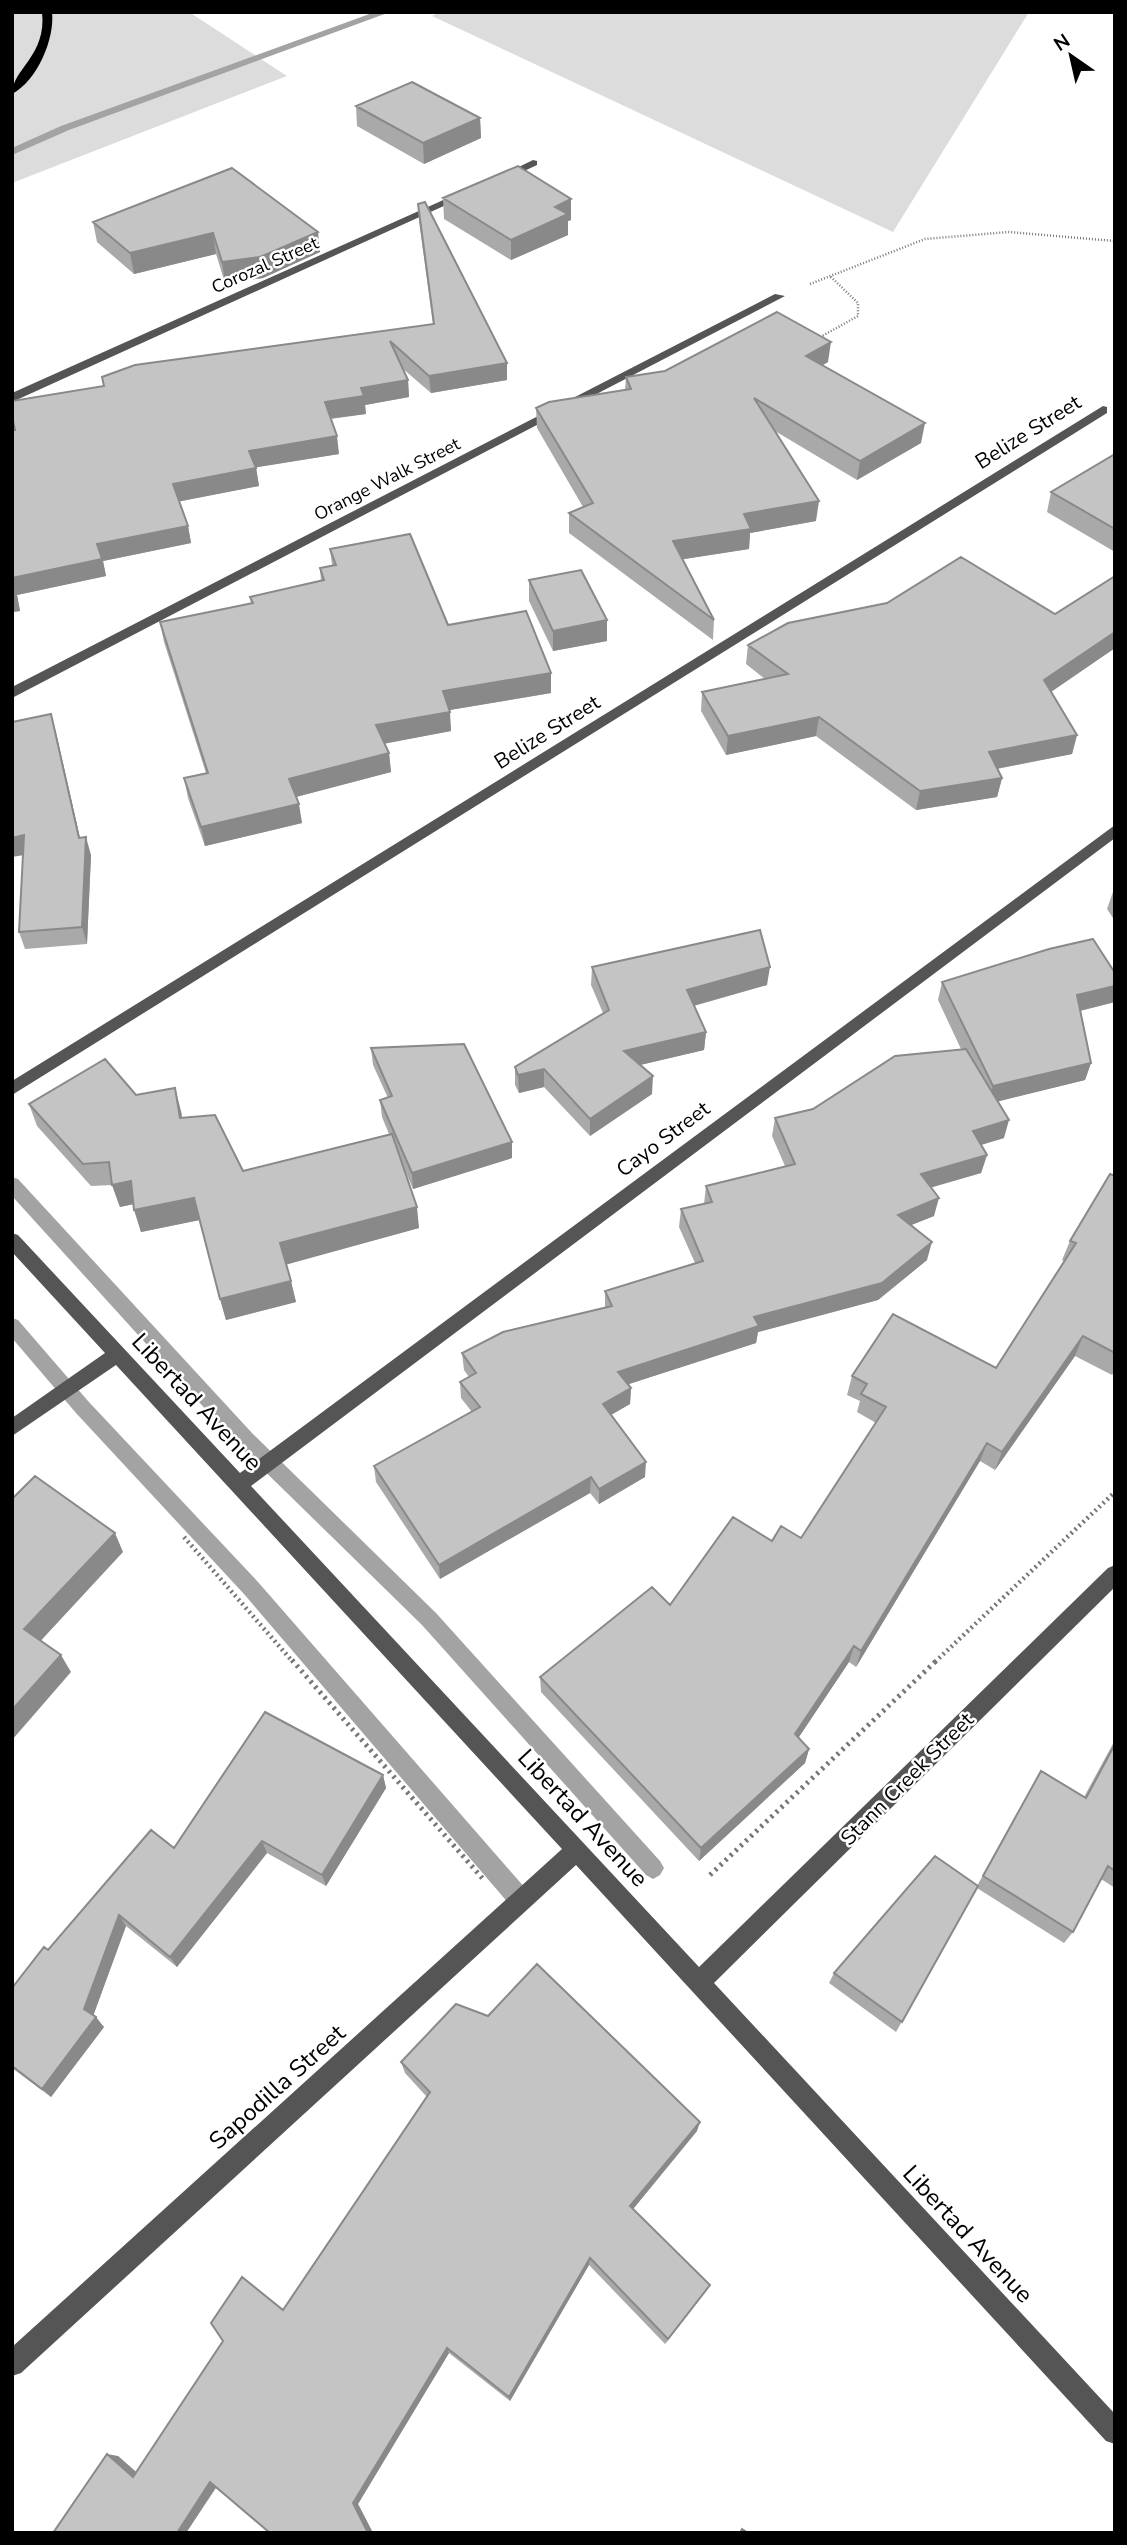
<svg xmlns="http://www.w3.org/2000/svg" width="1127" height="2545" viewBox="0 0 1127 2545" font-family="'Nunito Sans',sans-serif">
	<rect width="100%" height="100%" fill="#fff"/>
	<path fill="#dcdcdc" d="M12,12H189L287,76L12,183Z
		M440,12H1029L893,232L432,16Z"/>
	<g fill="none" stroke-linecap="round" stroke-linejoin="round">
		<path fill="#a3a3a3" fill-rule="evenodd" d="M375,12H390L69,130L12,155V148L61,126Z
			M12,1177L18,1179L252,1433L436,1613L660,1861L664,1868L660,1875L653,1879L646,1875L422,1625L238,1445L12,1196Z
			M12,1318L18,1320L88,1401L258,1582L526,1889L529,1897L526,1905L518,1908L510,1905L244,1594L76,1413L12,1338Z"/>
		<defs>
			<path id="major" d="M42,12H52C55,39 37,81 12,94C12,69 47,56 42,12Z"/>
		</defs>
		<use href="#major" stroke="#dbdbdb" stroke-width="3"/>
		<path stroke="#777" stroke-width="2.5" stroke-dasharray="1 2" stroke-linecap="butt" d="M810,284L925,239L1008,232L1115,241
			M815,340L858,316V303L830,276"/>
		<path stroke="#777" stroke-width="4.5" stroke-dasharray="2 3.5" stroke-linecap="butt" d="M184,1537L293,1662
			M935,1662L1115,1492"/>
		<path stroke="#777" stroke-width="5" stroke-dasharray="2.5 4.5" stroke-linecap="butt" d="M292,1660L483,1879
			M710,1875L937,1660"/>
		<path fill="#555" fill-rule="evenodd" d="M533,160L537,161V165L505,180L496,178Z
			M459,193L468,195L12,402V393Z
			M775,294L785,296L12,698V687Z
			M1103,406L1107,407V413L12,1095V1081Z
			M1115,825V838L251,1486L699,1967L1108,1568L1115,1565V1587L714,1983L1115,2414V2444L1106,2441L576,1865L21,2373L12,2376V2347L562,1849L116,1365L12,1436V1418L105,1353L12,1252V1233L18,1235L240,1473Z"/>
		<use href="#major" fill="#000" fill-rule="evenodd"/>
	</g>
	<path fill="#a9a9a9" d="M356,106L480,118L481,138L424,164L357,126Z
		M232,168L320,252L263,278L225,283L216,254L134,274L97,242L93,222Z
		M443,198L571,220L568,221V235L511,260L444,219Z
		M418,204L507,380L431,393L402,368L408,380L409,397L365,405L366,414L331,419L339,454L256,467L259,486L179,501L188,526L191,543L103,561L106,576L17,595L20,611L12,612L15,430L104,386L433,324L419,221Z
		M828,362L823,365L921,443L857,480L775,431L816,521L750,533L749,549L683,559L714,620L713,640L569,533V513L583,507L537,428L536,408L625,390L626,377Z
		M1115,452V552L1047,512L1051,492L1114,454Z
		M330,549L448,625L551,673V693L449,710L451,731L385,743L389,753L391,772L296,797L302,823L205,846L188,798L184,778L206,773L164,642L160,622L251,604L250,597L321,581L320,568L332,565Z
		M1115,576V648L1051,692L1077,735L1072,754L997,769L1002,778L997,797L916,810L816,736L726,755L701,711L702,692L765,679L746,664L748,645L1055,614Z
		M529,580L607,620V641L553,651L529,601Z
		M56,733L80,838L91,855L87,944L25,949L19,932L23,855Z
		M1114,889H1115V921L1107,909Z
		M592,967L767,985L694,1006L706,1032L704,1050L640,1065L652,1094L590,1136L544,1087L519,1093L515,1085V1067L603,1013L591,985Z
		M942,982L1115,1002L1080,1011L1091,1063L1085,1080L998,1101L1004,1138L981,1145L987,1155L981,1173L931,1187L934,1216L911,1225L927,1260L878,1300L758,1332L756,1343L628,1384L631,1388L630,1404L611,1415L645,1477L599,1504L590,1493L440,1579L376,1482L374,1466L472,1412L461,1398L460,1382L469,1377L464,1370L462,1353L605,1308V1291L695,1263L679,1227L681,1209L704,1204L706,1186L785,1166L772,1136L775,1118L813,1109L961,1049L938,1000Z
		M371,1048L512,1158L413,1189L402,1163L419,1228L286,1264L296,1302L226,1320L199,1220L141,1232L134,1204L120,1207L112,1185L91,1186L37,1126L29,1104L181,1111L182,1118L243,1171L389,1134L382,1117L380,1100L388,1098L373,1065Z
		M1115,1176V1371L1112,1375L1075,1356L995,1470L980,1461L856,1667L849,1662L798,1738L809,1749L805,1763L699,1861L541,1692L540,1677L670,1605L772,1541L801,1538L876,1423L857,1412L860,1401L847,1395L852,1376L996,1368L1064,1261L1062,1260L1070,1241Z
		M1115,1740V1888L1101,1879L1073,1932L1064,1943L977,1888L896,2032L829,1983L834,1973L977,1886L1041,1771L1084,1797Z
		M383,1775L386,1788L326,1886L267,1853L177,1967L126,1926L93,2016L104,2027L51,2097L12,2068V1988L48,1950L174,1848Z
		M401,2062L697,2131L633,2209L710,2285L706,2291L665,2344L589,2265L510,2401L449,2353L358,2504L373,2533H270L216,2488L186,2533H53L118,2456L136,2472L283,2310L427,2097L405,2073Z"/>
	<path fill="#898989" d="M480,118L481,138L424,164L423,143Z
		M571,199V220L568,221V235L511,260V240L555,207Z
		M318,232L320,252L263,278L225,283L222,262Z
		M213,233L216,254L134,274L130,253Z
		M831,342L828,362L804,376L806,356Z
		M507,363V380L431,393L429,376Z
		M408,380L409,397L365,405L366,414L326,419L325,402L361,388Z
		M925,423L921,443L857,480L860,461Z
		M337,436L339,454L252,468L249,451Z
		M256,468L259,486L177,502L173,484Z
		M819,501L816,521L750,533L749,549L672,561L673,541L744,514Z
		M188,526L191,543L103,561L106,576L17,595L20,611L12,612V578L97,544Z
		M607,620V641L553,651V631Z
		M1115,632V648L1039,700L1044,680Z
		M551,673V693L444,711L443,691Z
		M450,712L451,731L378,745L376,725Z
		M51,714L56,733L84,856L79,838Z
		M819,717L816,736L726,755L728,736Z
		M1077,735L1072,754L984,771L989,752Z
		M389,753L391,772L292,798L289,779Z
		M1002,778L997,797L916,810L920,791Z
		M299,804L302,823L205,846L201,827Z
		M24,835L30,854L12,857V838Z
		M86,837L91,855L87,944L82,927Z
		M770,967L767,985L685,1008L687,990Z
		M1115,986V1002L1071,1013L1077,995Z
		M706,1032L704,1050L623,1069L624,1051Z
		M1091,1063L1085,1080L988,1104L993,1086Z
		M544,1069V1087L519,1093L518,1075Z
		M653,1076L652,1094L590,1136V1119Z
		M175,1088L181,1111L186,1141L180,1118Z
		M1009,1120L1004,1138L967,1149L973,1131Z
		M512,1142V1158L413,1189L412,1173Z
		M987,1155L981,1173L916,1192L921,1174Z
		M131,1181L138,1203L120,1207L112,1185Z
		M194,1198L200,1220L141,1232L134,1210Z
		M939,1198L934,1216L894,1232L898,1215Z
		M417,1207L419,1228L285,1265L280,1243Z
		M932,1242L927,1260L878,1300L758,1332L756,1343L617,1388L618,1372L754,1317Z
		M291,1281L296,1302L226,1320L220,1299Z
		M1083,1336L1075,1356L995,1470L1002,1452Z
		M631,1388L630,1404L602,1420L603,1404Z
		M987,1443L980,1461L856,1667L861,1651Z
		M646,1462L645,1477L599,1504V1489Z
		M591,1477L590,1493L440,1579L439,1565Z
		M115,1533L123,1552L35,1647L24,1629Z
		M854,1646L849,1662L791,1749L795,1734Z
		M61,1655L71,1672L12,1740V1710Z
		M809,1749L805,1763L699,1861L701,1848Z
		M383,1775L386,1788L326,1886L322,1875Z
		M262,1841L267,1853L177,1967L170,1957Z
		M119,1915L126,1926L92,2019L84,2009Z
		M96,2017L104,2027L51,2097L42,2089Z
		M700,2122L697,2131L629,2214L630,2206Z
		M590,2258L589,2265L510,2401L509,2397Z
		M710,2285L706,2291L665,2344L668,2339Z
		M447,2348L449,2353L358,2504L373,2533H368L353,2503Z
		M107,2454L118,2456L143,2478L133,2477Z
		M210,2482L218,2484L186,2533H177Z"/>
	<path fill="#c4c4c4" stroke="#898989" stroke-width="2" d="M412,82L480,118L423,143L356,106Z
		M518,166L571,199L555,207L568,214L511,240L443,198Z
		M232,168L318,232L260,257L222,262L213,233L130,253L93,222Z
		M425,202L507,363L429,376L390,341L408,380L361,388L364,396L325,402L337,436L249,451L256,468L173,484L188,526L97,544L102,559L12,578V430H15L12,416V401L104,386L102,377L135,365L434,324L418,204Z
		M777,312L831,342L806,356L925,423L860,461L754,398L819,501L744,514L751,529L673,541L714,620L569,513L593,503L536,408L549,402L631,389L626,377L665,371Z
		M1115,454V529L1051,492Z
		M410,534L448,625L526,611L551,673L443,691L450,712L376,725L389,753L289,779L299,804L201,827L184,778L208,773L160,622L253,603L250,597L324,580L320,568L336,565L330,549Z
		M961,557L1055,614L1115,576V632L1044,680L1077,735L989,752L1002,778L920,791L819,717L728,736L702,692L788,674L748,645L788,623L887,603Z
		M581,570L607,620L553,631L529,580Z
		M12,579L15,593L12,594Z
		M51,714L79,838L86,837L82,927L19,932L24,835L12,838V722Z
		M760,930L770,967L687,990L706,1032L624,1051L653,1076L590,1119L544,1069L518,1075L515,1067L609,1010L592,967Z
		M1093,939L1115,973V986L1077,995L1091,1063L993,1086L942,982L1049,949Z
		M464,1044L512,1142L412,1173L380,1100L392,1096L371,1048Z
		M966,1049L1009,1120L973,1131L987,1155L921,1174L939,1198L898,1215L932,1242L882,1283L754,1317L759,1326L618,1372L631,1388L603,1404L646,1462L599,1489L591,1477L439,1565L374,1466L480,1407L460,1382L476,1373L462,1353L503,1332L612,1306L605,1291L703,1261L681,1209L712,1202L706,1186L795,1164L775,1118L813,1109L895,1056Z
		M105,1059L136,1095L175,1088L180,1118L215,1115L243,1171L392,1134L417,1207L280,1243L291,1281L220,1299L194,1198L134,1210L131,1181L112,1185L109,1162L83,1164L29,1104Z
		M1110,1174L1115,1176V1353L1083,1336L1002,1452L987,1443L861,1651L854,1646L795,1734L809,1749L701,1848L540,1677L652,1587L670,1605L733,1517L772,1541L781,1526L801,1538L886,1407L861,1394L867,1384L852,1376L893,1314L996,1368L1076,1243L1070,1241Z
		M35,1476L115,1533L24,1629L61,1655L12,1710V1499Z
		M265,1712L383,1775L322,1875L262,1841L170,1957L119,1915L84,2009L96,2017L42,2089L12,2066V1988L44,1947L48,1950L151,1830L174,1848Z
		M1115,1744V1871L1108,1866L1073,1932L983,1876L1041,1771L1086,1798Z
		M935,1856L978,1886L902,2022L834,1973Z
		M537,1964L700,2122L630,2206L710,2285L668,2339L590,2258L509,2397L447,2348L353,2503L368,2533H270L210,2482L177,2533H53L107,2454L133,2477L223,2341L211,2323L242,2277L283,2310L430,2092L401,2062L456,2004L488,2016Z
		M742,2529L748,2533H740Z"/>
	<g text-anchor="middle" stroke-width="5" stroke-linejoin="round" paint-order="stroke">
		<g font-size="18" fill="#000" stroke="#fff">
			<text transform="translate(265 265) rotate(-24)" y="6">Corozal Street</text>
			<text transform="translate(387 479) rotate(-27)" y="6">Orange Walk Street</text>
		</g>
		<g font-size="21" fill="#000" stroke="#fff">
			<text transform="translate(1028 432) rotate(-32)" y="7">Belize Street</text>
			<text transform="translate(547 732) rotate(-32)" y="7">Belize Street</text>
			<text transform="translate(663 1139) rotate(-37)" y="7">Cayo Street</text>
			<text transform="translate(907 1779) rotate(-45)" y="7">Stann Creek Street</text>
		</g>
		<g font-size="24" fill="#000" stroke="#fff">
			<text transform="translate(197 1402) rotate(47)" y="8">Libertad Avenue</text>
			<text transform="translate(583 1818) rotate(47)" y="8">Libertad Avenue</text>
			<text transform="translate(277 2087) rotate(-42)" y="8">Sapodilla Street</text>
			<text transform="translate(968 2234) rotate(47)" y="8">Libertad Avenue</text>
		</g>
	</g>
	<rect width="1127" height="2545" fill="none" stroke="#000000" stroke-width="28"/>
	<g transform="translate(1071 56) rotate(326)" stroke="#ffffff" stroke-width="5" paint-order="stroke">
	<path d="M0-5L12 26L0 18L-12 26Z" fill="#000000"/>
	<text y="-10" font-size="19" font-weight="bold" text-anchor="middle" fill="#000000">N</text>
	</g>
</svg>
